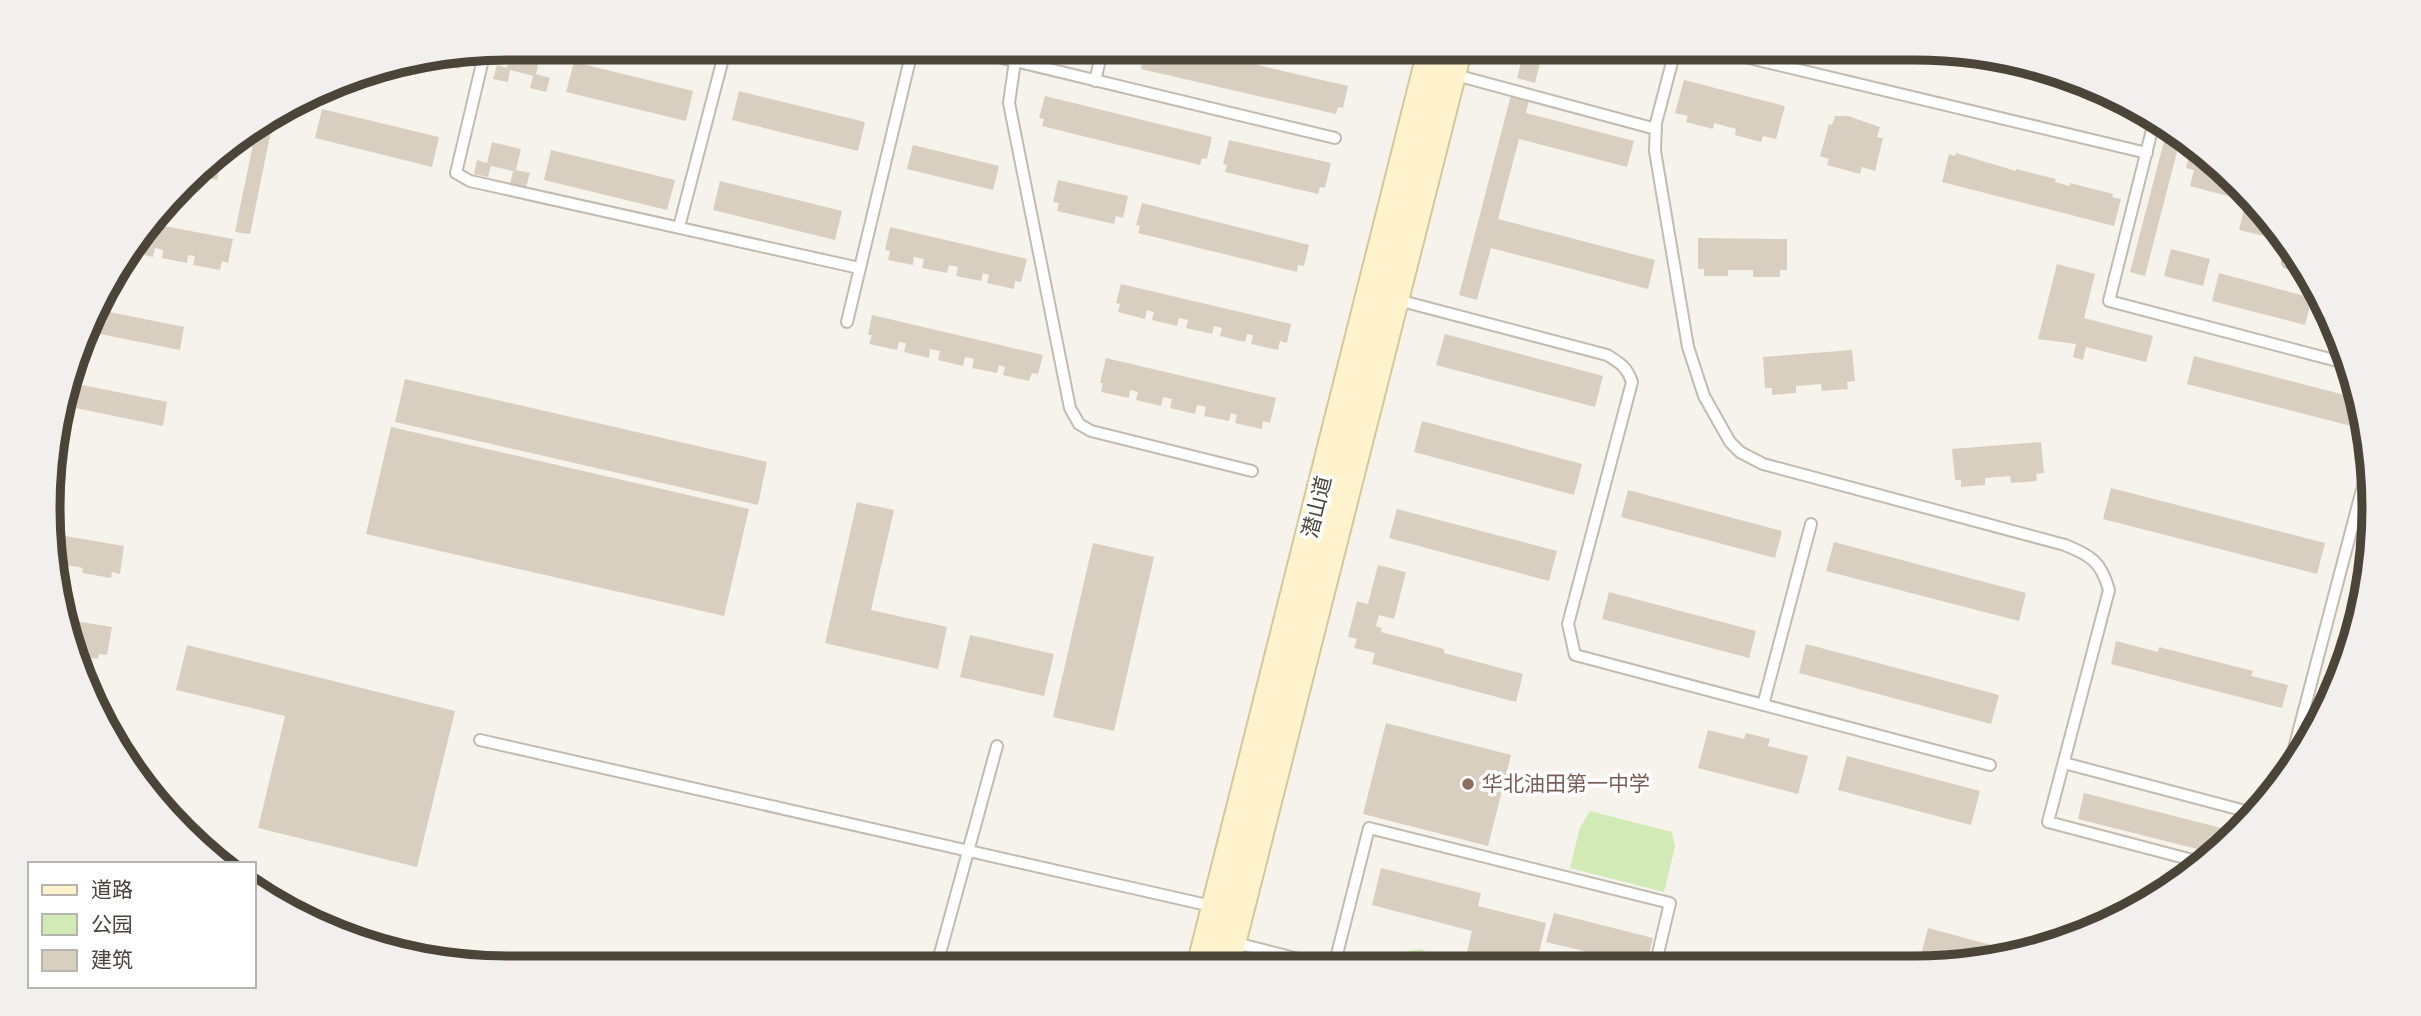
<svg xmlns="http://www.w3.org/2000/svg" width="2421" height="1016" viewBox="0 0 2421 1016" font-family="'Fira Sans Condensed','Noto Sans SC',sans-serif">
	<rect width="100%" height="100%" fill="#f6f3ec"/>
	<path fill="#d2eab5" d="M1590,811L1672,832L1675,847L1664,892L1570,868L1580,827Z
		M1420,949L1440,957L1449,966H1380L1398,953Z"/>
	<path fill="#d8cfc1" d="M511,47L541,53L536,74L550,78L546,92L530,88L533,76L510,70L508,82L493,79L497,65L507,68Z
		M837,47H884L881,59Z
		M1142,47H1180L1348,86L1343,108L1338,107L1336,114L1141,69L1142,62L1139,61Z
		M1525,47H1544L1535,83L1517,78Z
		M462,55L459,69L424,61Z
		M574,62L693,91L686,121L566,92Z
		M1684,80L1785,106L1776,139L1763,136L1761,142L1735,135L1736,129L1714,123L1713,129L1686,122L1688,116L1675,113Z
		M739,91L865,122L858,151L732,120Z
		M1511,95L1529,100L1526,113L1634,141L1627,167L1519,139L1498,219L1655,260L1648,289L1491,248L1477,300L1459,295Z
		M1045,96L1212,137L1207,159L1202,158L1200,165L1042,126L1044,119L1039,118Z
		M322,109L439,137L432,167L315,138Z
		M275,111L250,234L235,232L257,124Z
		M1835,116H1848L1880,127L1877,137L1883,138L1875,171L1862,167L1860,174L1827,165L1829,159L1820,156L1829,124L1832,125Z
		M2168,126L2181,136L2145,276L2130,272Z
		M1229,140L1331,163L1325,188L1320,187L1318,194L1225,172L1227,165L1223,164Z
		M492,142L521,149L516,170L530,173L526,187L510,184L513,171L491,166L488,177L474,174L477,160L487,163Z
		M2192,144L2216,161L2272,221L2268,237L2239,230L2246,201L2190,186L2194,170L2186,168Z
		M913,145L999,166L993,190L907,169Z
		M551,150L675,180L667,210L544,180Z
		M216,153L222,155L217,180L194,175L205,161Z
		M1956,153L2016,171V169L2056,179L2055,182L2070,186V183L2113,194L2112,197L2121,199L2114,226L1942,182L1949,154L1955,156Z
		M1058,180L1128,196L1123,218L1116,216L1114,224L1057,211L1059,203L1053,202Z
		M720,181L842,211L835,240L713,210Z
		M1142,203L1309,245L1304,266L1298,265L1297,272L1138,233L1140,226L1136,225Z
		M153,224L233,239L228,263L222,261L220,270L193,265L195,256L188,255L187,263L162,258L163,250L155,248L153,257L130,252Z
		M890,227L1027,259L1021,282L1015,281L1014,289L987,283L989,275L983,273L981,281L956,276L958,267L949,265L947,273L922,268L924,259L914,257L913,265L888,260L890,251L885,250Z
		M1698,238L1787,239V270H1780V277H1753V270H1728V276H1704V269H1698Z
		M2171,249L2210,259L2203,286L2164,276Z
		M2057,264L2095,274L2084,318L2153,336L2146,362L2086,347L2083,360L2073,357L2076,344L2038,339Z
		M2219,273L2312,298L2305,325L2212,301Z
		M1121,284L1291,324L1287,343L1280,341L1278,350L1251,344L1253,335L1247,334L1245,342L1220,336L1222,328L1214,326L1212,334L1186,328L1188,320L1179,318L1177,326L1152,320L1154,312L1147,310L1145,319L1118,312L1120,304L1116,303Z
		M95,309L184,327L180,350L85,331Z
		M872,315L1043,355L1038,374L1032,373L1029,381L1003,375L1005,367L999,365L997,373L972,368L974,359L965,357L963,366L938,360L940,351L930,349L929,358L904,352L906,343L899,342L897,350L869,344L872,335H868Z
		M1445,334L1603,376L1595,407L1436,365Z
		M1852,350L1855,381L1847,382L1848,389L1822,391L1821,384L1796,386V393L1772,395V388H1765L1763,357Z
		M2194,356L2360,399L2362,415L2359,428L2187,384Z
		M1106,358L1276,398L1270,423L1263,421L1262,429L1235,423L1237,415L1231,413L1229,421L1204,416L1206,407L1197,405L1195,414L1170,408L1172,399L1163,397L1161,406L1136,400L1138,392L1130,390L1129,398L1101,392L1103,383H1100Z
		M405,379L767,462L758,505L395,422Z
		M67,382L167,402L163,426L61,405Z
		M1422,421L1582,464L1574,495L1414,452Z
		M391,427L749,509L724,616L366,534Z
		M2041,442L2044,473L2036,474L2037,481L2011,483L2010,476L1985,478V485L1961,487V480H1955L1952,449Z
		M2111,488L2325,543L2317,574L2103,519Z
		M1628,490L1782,531L1775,558L1621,517Z
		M857,502L894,510L871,610L947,627L938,669L825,643Z
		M1397,509L1557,551L1549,581L1389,538Z
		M54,534L124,546L120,574L112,572L111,578L82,573L83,568L55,563Z
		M1834,542L2026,593L2019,621L1826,571Z
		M1093,543L1154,557L1114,731L1053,717Z
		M1378,565L1406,572L1394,619L1379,615L1376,626L1382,628L1381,632L1444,649V653L1523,674L1516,702L1372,664L1375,653L1354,648L1357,639L1348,637L1357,601L1368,604Z
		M1609,592L1756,631L1749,658L1602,619Z
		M62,619L112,627L107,655L99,654L98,659L73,655Z
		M2350,628L2355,630L2348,659L2343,657Z
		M970,635L1054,654L1044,696L960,677Z
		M2116,641L2158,652L2159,647L2253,671L2251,676L2288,685L2282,708L2111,664Z
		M1806,644L1999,695L1991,724L1799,673Z
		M187,645L455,711L417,867L258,828L285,716L176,690Z
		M1386,723L1511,755L1488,846L1363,814Z
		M1708,730L1744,739L1746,733L1770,739L1768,746L1808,756L1798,794L1698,768Z
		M1847,756L1980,791L1971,825L1838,790Z
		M2084,793L2237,832L2217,854L2078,819Z
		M1381,868L1481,893L1478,906L1546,923L1536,966H1521L1467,952L1472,931L1372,905Z
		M1554,913L1653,938L1646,966L1546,942Z
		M326,925L406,945L404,952L360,944Z
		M1928,928L2017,952L1974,965H1905L1908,955L1920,959Z"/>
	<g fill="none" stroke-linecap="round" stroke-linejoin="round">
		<defs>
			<path id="lane" d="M957,47L1335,138
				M1676,47L1656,123L1655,151L1688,347L1704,396L1730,442L1740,452L1763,464L2065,545C2092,556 2101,562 2109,590L2048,822L2204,863
				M1703,47L2147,153
				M485,51L456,173L470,181L859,268
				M1015,61L1009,103L1070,408L1079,424L1091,431L1252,471
				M1452,74L1656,129
				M1095,81L1103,47
				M2155,118L2109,301L2349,364
				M679,227L726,47
				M2288,262L2291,248
				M1394,299L1607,355C1620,363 1627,367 1632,382L1568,624L1575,655L1990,765
				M847,322L913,47
				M1763,705L1811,524
				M480,740L1216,907
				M2064,763L2253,813
				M2287,775L2370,459
				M1232,942L1330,967
				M1334,966L1369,828L1670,903L1655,966
				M936,968L997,746"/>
			<path id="secondary" d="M1201,967L1433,47
				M1225,967L1458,47"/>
		</defs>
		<use href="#lane" stroke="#c2bbae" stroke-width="14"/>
		<use href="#secondary" stroke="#d6c79b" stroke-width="32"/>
		<use href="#lane" stroke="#fff" stroke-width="10"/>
		<use href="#secondary" stroke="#fff3cd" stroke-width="28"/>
	</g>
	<circle fill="#8d6e63" stroke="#fff" stroke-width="2.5" cx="1468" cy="784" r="7"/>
	<g text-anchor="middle" stroke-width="7" stroke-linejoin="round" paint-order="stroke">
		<g font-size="21" fill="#4b4439" stroke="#fff">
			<text transform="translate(1317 507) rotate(-76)" y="7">潜山道</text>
		</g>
		<g font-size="21" fill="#785e54" stroke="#fff" text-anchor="start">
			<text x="1482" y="791">华北油田第一中学</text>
		</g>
	</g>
	<path d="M0 0H2421V1016H0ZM508 60H1914A448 448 0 0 1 2362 508V508A448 448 0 0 1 1914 956H508A448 448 0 0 1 60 508V508A448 448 0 0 1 508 60Z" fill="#f1f0ef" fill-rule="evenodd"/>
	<path fill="none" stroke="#4b4439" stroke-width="9" d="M508 60H1914A448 448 0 0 1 2362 508V508A448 448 0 0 1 1914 956H508A448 448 0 0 1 60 508V508A448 448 0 0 1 508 60Z"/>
	<rect x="28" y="862" width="228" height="126" fill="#ffffff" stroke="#b7b4b0" stroke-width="2"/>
	<rect x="42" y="885" width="35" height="10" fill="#fff3cd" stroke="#b7b4b0" stroke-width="2"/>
	<text x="91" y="897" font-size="21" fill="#4b4439">道路</text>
	<rect x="42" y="914" width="35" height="21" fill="#d2eab5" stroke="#b7b4b0" stroke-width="2"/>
	<text x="91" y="932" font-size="21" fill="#4b4439">公园</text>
	<rect x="42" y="950" width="35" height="21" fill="#d8cfc1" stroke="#b7b4b0" stroke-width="2"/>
	<text x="91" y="967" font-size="21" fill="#4b4439">建筑</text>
</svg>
